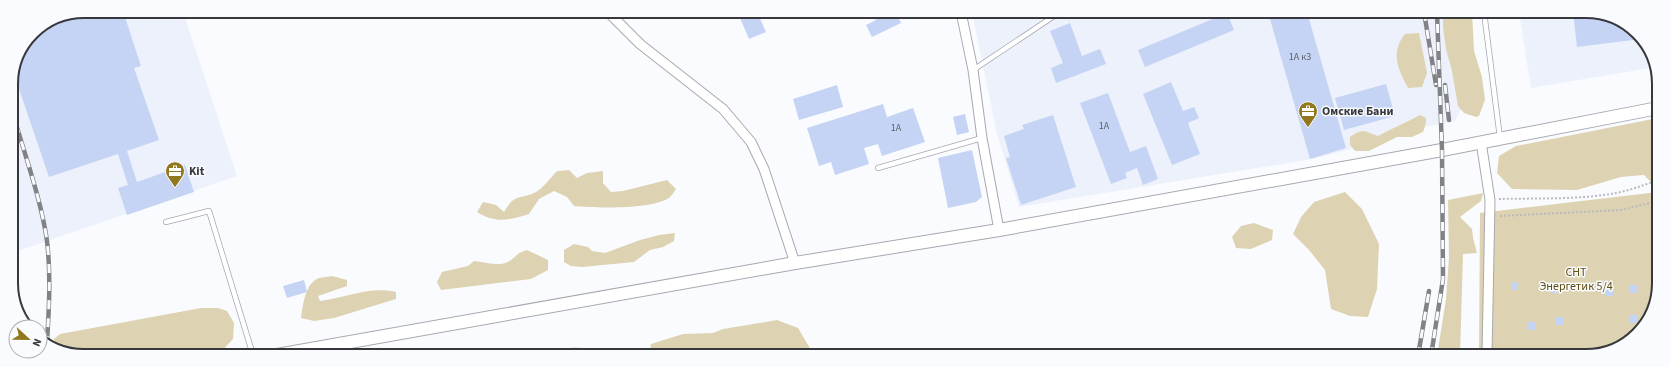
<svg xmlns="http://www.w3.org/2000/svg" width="1670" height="367" viewBox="0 0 1670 367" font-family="'Source Sans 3',sans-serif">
	<rect width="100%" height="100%" fill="#fafbfe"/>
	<path fill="#ecf1fc" d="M84,11H183L237,176L12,253L11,80L33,32L56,16Z
		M972,12H1466L1473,88L1455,121L1409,130L1348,150L1312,159L1019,207L997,134Z
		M1519,12H1600L1637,32L1656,67L1531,88Z"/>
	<path fill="#ddd3b2" d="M1443,12H1472L1474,51L1482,77L1485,100L1479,116L1476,117L1464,113L1458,106L1452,71L1446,49L1443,27Z
		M1419,33L1427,73L1422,87L1408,88C1398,69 1390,53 1405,34Z
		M1420,115L1426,118V123L1423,132L1412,137H1397L1369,151H1355L1350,145V137C1363,128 1364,131 1378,136C1392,128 1406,123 1420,115Z
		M1658,118V189L1644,175L1621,177L1577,190L1512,189L1497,173L1499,156L1516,146Z
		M569,170L577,178L587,173L603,171V183L611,192L623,191L667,180L676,189C674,192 672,195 670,197C655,210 594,208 574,206L567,197L554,191L539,199L529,214C509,220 496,224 477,212L483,202L496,205L504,212C515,193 518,200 534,193C543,189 551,177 557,171Z
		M1345,192L1362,209L1379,244L1377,289L1368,317L1350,316L1331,309L1325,270L1309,250L1293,234L1301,217L1314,202Z
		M1658,192V297L1634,338L1590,356H1479L1480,213Z
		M1483,193L1481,201L1460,217L1472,229L1473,238L1477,253L1463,254L1460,356H1437L1446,299L1449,257L1448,200Z
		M1254,223L1273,230L1272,240L1251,249L1236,248L1232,237L1241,226Z
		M675,233L674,241L663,247L650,250L634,262L582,267L571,266L564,262V250L574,244L588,247L592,251L605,253L640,240L659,235Z
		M527,250L548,260V270L531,279L441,290L437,282L442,272L468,266L474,261C487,262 499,268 511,260C518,255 517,253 527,250Z
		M332,276L347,280V286L318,296L320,301C345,298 370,286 396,292V299L334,318L314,321L301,318C303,305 305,283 319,278C323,277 328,277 332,276Z
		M201,308H218L227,311L234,323L233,339L221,352L195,355H70L53,346L54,339L60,334Z
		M777,320L798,328L814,355H649L651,344L683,334L713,333L723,329Z"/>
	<path fill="#c5d4f4" d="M84,11H123L141,66L134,68L159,140L127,151L137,182L185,165L194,192L127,215L118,188L128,185L118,154L49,177L14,74L33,32L56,16Z
		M755,12H757L766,32L749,39L740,18Z
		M872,12H896L901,23L872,37L866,25L876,20Z
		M1268,12H1307L1346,148L1310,159Z
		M1573,12H1600L1637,32L1641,39L1577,47Z
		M1227,13L1234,30L1145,67L1138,50Z
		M1070,23L1082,56L1100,49L1106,64L1056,83L1051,68L1063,63L1050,31Z
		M1171,82L1183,111L1194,107L1199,118L1188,123L1200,154L1172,165L1143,94Z
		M1386,84L1395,116L1344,130L1335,98Z
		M837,85L843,107L799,120L793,99Z
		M1108,93L1130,152L1146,146L1158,179L1143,185L1137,168L1125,173L1127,178L1111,184L1080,103Z
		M883,104L887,117L913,108L925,142L882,156L878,144L864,148L869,164L835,175L831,162L819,166L807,128Z
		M965,114L969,132L957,135L953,117Z
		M1053,115L1076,187L1021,205L1006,158L1010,157L1004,136L1024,129L1022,125Z
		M972,150L982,197L976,202L948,208L938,158Z
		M304,280L307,292L287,298L283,286Z
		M1511,282H1518V290H1511Z
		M1583,283H1591V291H1583Z
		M1551,285H1559V293H1551Z
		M1630,285H1637V293H1630Z
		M1605,288H1613V296H1605Z
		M1630,315H1637V323H1630Z
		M1556,317H1564L1563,325H1556Z
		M1528,322H1535V330H1527Z"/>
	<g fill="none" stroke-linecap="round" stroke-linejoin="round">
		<defs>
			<path id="service" d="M1484,12L1500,138
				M973,70L1060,12
				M878,168L982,138
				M166,222L209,211L253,355
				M535,355C559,351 581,348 605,355"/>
			<path id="minor" d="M607,11L640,44L723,109L751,142L764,169L795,263
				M961,12L973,70L982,138L999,230
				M1481,142L1490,200L1487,356"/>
			<path id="tertiary" d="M277,355L795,263L999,230L1442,150L1658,108"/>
		</defs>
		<use href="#service" stroke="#a6a9af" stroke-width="6"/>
		<use href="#minor" stroke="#a6a9af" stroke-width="11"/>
		<use href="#tertiary" stroke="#a6a9af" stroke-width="14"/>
		<path stroke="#b9babd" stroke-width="2" stroke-dasharray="2 2" stroke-linecap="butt" d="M1499,199C1536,198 1580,200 1616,193C1631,190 1644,185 1658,180
			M1500,216L1621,210L1658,201"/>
		<use href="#service" stroke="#fff" stroke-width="4.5"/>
		<use href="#minor" stroke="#fff" stroke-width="9"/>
		<use href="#tertiary" stroke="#fff" stroke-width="12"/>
		<defs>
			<path id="rail" d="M1424,12L1436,85
				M1445,85L1449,120
				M11,107C23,150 41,198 47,241C51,274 49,309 47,342
				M1418,356L1429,291
				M1431,356L1443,279L1442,150L1437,12"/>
		</defs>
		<use href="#rail" stroke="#818285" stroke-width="4.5"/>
		<use href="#rail" stroke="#fafbfe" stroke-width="3" stroke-dasharray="9" stroke-linecap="butt"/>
	</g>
	<defs>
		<symbol id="office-pin" viewBox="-11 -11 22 30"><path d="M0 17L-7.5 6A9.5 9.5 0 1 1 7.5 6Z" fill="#91781e" stroke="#fafbfe"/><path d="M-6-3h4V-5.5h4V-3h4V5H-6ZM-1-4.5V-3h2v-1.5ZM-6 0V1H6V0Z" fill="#fff"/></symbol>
	</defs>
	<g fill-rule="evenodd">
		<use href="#office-pin" x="1297" y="100" width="22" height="30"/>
		<use href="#office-pin" x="164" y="160" width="22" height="30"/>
	</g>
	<g text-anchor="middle" stroke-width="3" stroke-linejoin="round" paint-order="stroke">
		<g font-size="10" fill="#5a5f69">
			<text x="1300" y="60">1А к3</text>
			<text x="1104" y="129">1А</text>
			<text x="896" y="131">1А</text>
		</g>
		<g font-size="12" font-weight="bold" fill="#37383b" stroke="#fafbfe" text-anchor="start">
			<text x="1322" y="115">Омские Бани</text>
			<text x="189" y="175">Kit</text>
		</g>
		<g font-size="12" fill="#5f4e15" stroke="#fafbfe">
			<text x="1576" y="276">СНТ<tspan x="1576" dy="14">Энергетик 5/4</tspan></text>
		</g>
	</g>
	<path d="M0 0H1670V367H0ZM84 18H1586A66 66 0 0 1 1652 84V283A66 66 0 0 1 1586 349H84A66 66 0 0 1 18 283V84A66 66 0 0 1 84 18Z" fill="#fafbfe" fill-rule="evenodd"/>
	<path fill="none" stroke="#37383b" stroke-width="2" d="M84 18H1586A66 66 0 0 1 1652 84V283A66 66 0 0 1 1586 349H84A66 66 0 0 1 18 283V84A66 66 0 0 1 84 18Z"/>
	<g transform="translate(28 339) rotate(112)"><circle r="19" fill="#fafbfe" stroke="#acadb0"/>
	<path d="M0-3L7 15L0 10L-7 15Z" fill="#91781e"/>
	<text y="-6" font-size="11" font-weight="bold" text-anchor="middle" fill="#37383b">N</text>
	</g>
</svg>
